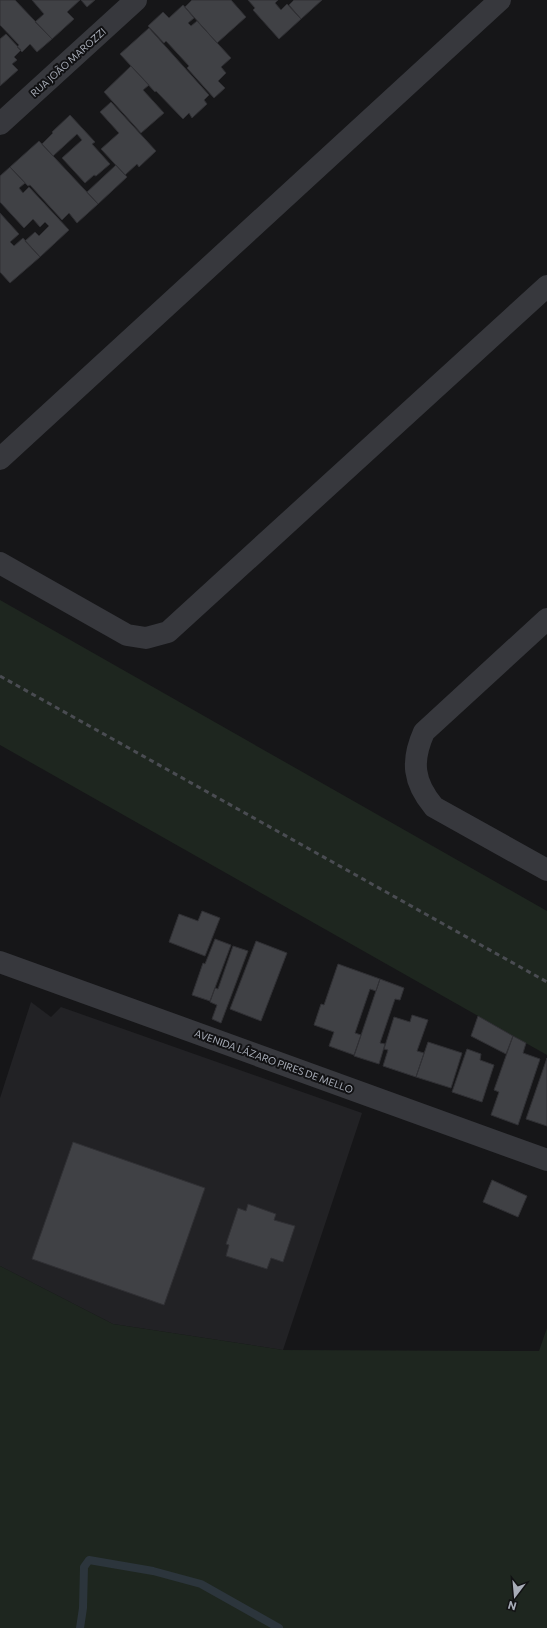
<svg xmlns="http://www.w3.org/2000/svg" width="547" height="1628" viewBox="0 0 547 1628" font-family="Commissioner,sans-serif">
	<rect width="100%" height="100%" fill="#161618"/>
	<path fill="#222225" d="M31,1002L51,1017L61,1007L362,1113L283,1350L113,1324L0,1266V1098Z"/>
	<path fill="#1e261f" d="M0,600L547,911V1055L0,745Z
		M0,1266L113,1324L283,1350L539,1351L547,1328V1628H0Z"/>
	<g fill="none" stroke-linecap="round" stroke-linejoin="round">
		<path stroke="#2c353c" stroke-width="8" d="M80,1628L83,1608L84,1567L89,1560L153,1571L201,1584L279,1628"/>
	</g>
	<path fill="#404145" stroke="#303034" d="M0,0H15L52,39L37,52L30,44L22,52L17,47L19,45L0,25Z
		M32,0H80L67,12L74,19L52,39L35,22L44,14Z
		M81,0H95L87,7Z
		M192,0H231L246,17L217,43L185,7Z
		M248,0H278L275,3L281,10L287,4L301,19L279,39L253,10L255,8Z
		M294,0H322L301,19L289,5Z
		M183,5L194,18L188,23L191,26L197,21L231,58L221,67L226,73L218,81L225,88L214,98L187,68L189,66L166,41L164,43L148,26L163,12L169,18Z
		M149,28L209,95L204,100L207,104L192,118L189,113L183,119L156,91L155,92L120,54Z
		M6,34L21,50L14,57L17,60L12,64L18,70L0,86V39Z
		M131,66L149,85L143,90L164,113L141,133L104,92Z
		M111,102L156,151L139,167L137,164L125,175L101,149L119,133L100,112Z
		M70,115L95,142L92,144L110,164L96,176L94,175L85,183L62,158L82,140L77,134L53,156L42,144L53,133L52,132Z
		M39,141L98,204L77,223L69,213L62,220L30,185L28,186L10,167Z
		M116,165L127,177L98,204L87,192Z
		M10,167L25,183L19,188L23,193L29,187L69,230L40,257L25,241L35,232L39,236L49,226L45,222L40,227L33,219L24,228L0,202V176Z
		M0,213L19,234L10,242L14,246L23,238L40,257L10,283L0,272Z
		M202,911L220,918L205,956L169,942L179,914L198,921Z
		M215,939L231,945L210,1001L192,995L203,963L205,964Z
		M256,941L287,953L261,1021L230,1009Z
		M233,946L248,951L221,1023L212,1019L217,1005L210,1002L215,988L218,989Z
		M338,964L380,979L376,991L370,989L355,1033L361,1035L354,1055L329,1046L334,1032L314,1025L321,1004L324,1005Z
		M380,979L404,988L400,1000L395,999L380,1043L385,1044L379,1064L354,1056Z
		M412,1015L428,1020L417,1051L424,1053L416,1077L383,1066L388,1050L384,1049L394,1017L410,1022Z
		M478,1016L513,1036L506,1054L471,1036Z
		M513,1036L526,1043L523,1053L540,1059L518,1125L491,1115L499,1092L494,1090Z
		M428,1042L462,1053L451,1088L416,1077Z
		M467,1049L481,1054L480,1060L494,1065L482,1102L452,1092Z
		M547,1058V1126L526,1119Z
		M73,1142L205,1188L164,1305L32,1259Z
		M492,1180L527,1196L518,1217L483,1202Z
		M248,1204L276,1214L274,1220L295,1226L283,1262L271,1258L267,1269L226,1256L229,1245L226,1244L238,1208L246,1211Z"/>
	<g fill="none" stroke-linecap="round" stroke-linejoin="round">
		<path stroke="#37383d" stroke-width="22" d="M0,124L136,0
			M0,459L500,0
			M0,563L127,635L146,638L168,632L547,286
			M547,619L424,732C411,761 413,782 434,807L547,870
			M0,962L547,1160"/>
		<path stroke="#4a4c52" stroke-width="3" stroke-dasharray="5 4" stroke-linecap="butt" d="M0,676L547,982"/>
	</g>
	<g text-anchor="middle" stroke-width="4" stroke-linejoin="round" paint-order="stroke">
		<g font-size="10" fill="#a8adb8" stroke="#111113">
			<text transform="translate(68 62) rotate(-42)" y="4">RUA JOÃO MAROZZI</text>
			<text transform="translate(274 1061) rotate(20)" y="4">AVENIDA LÁZARO PIRES DE MELLO</text>
		</g>
	</g>
	<g transform="translate(515 1596) rotate(196)" stroke="#111113" stroke-width="3" paint-order="stroke">
	<path d="M0-3L7 15L0 10L-7 15Z" fill="#a8adb8"/>
	<text y="-6" font-size="11" font-weight="bold" text-anchor="middle" fill="#a8adb8">N</text>
	</g>
</svg>
